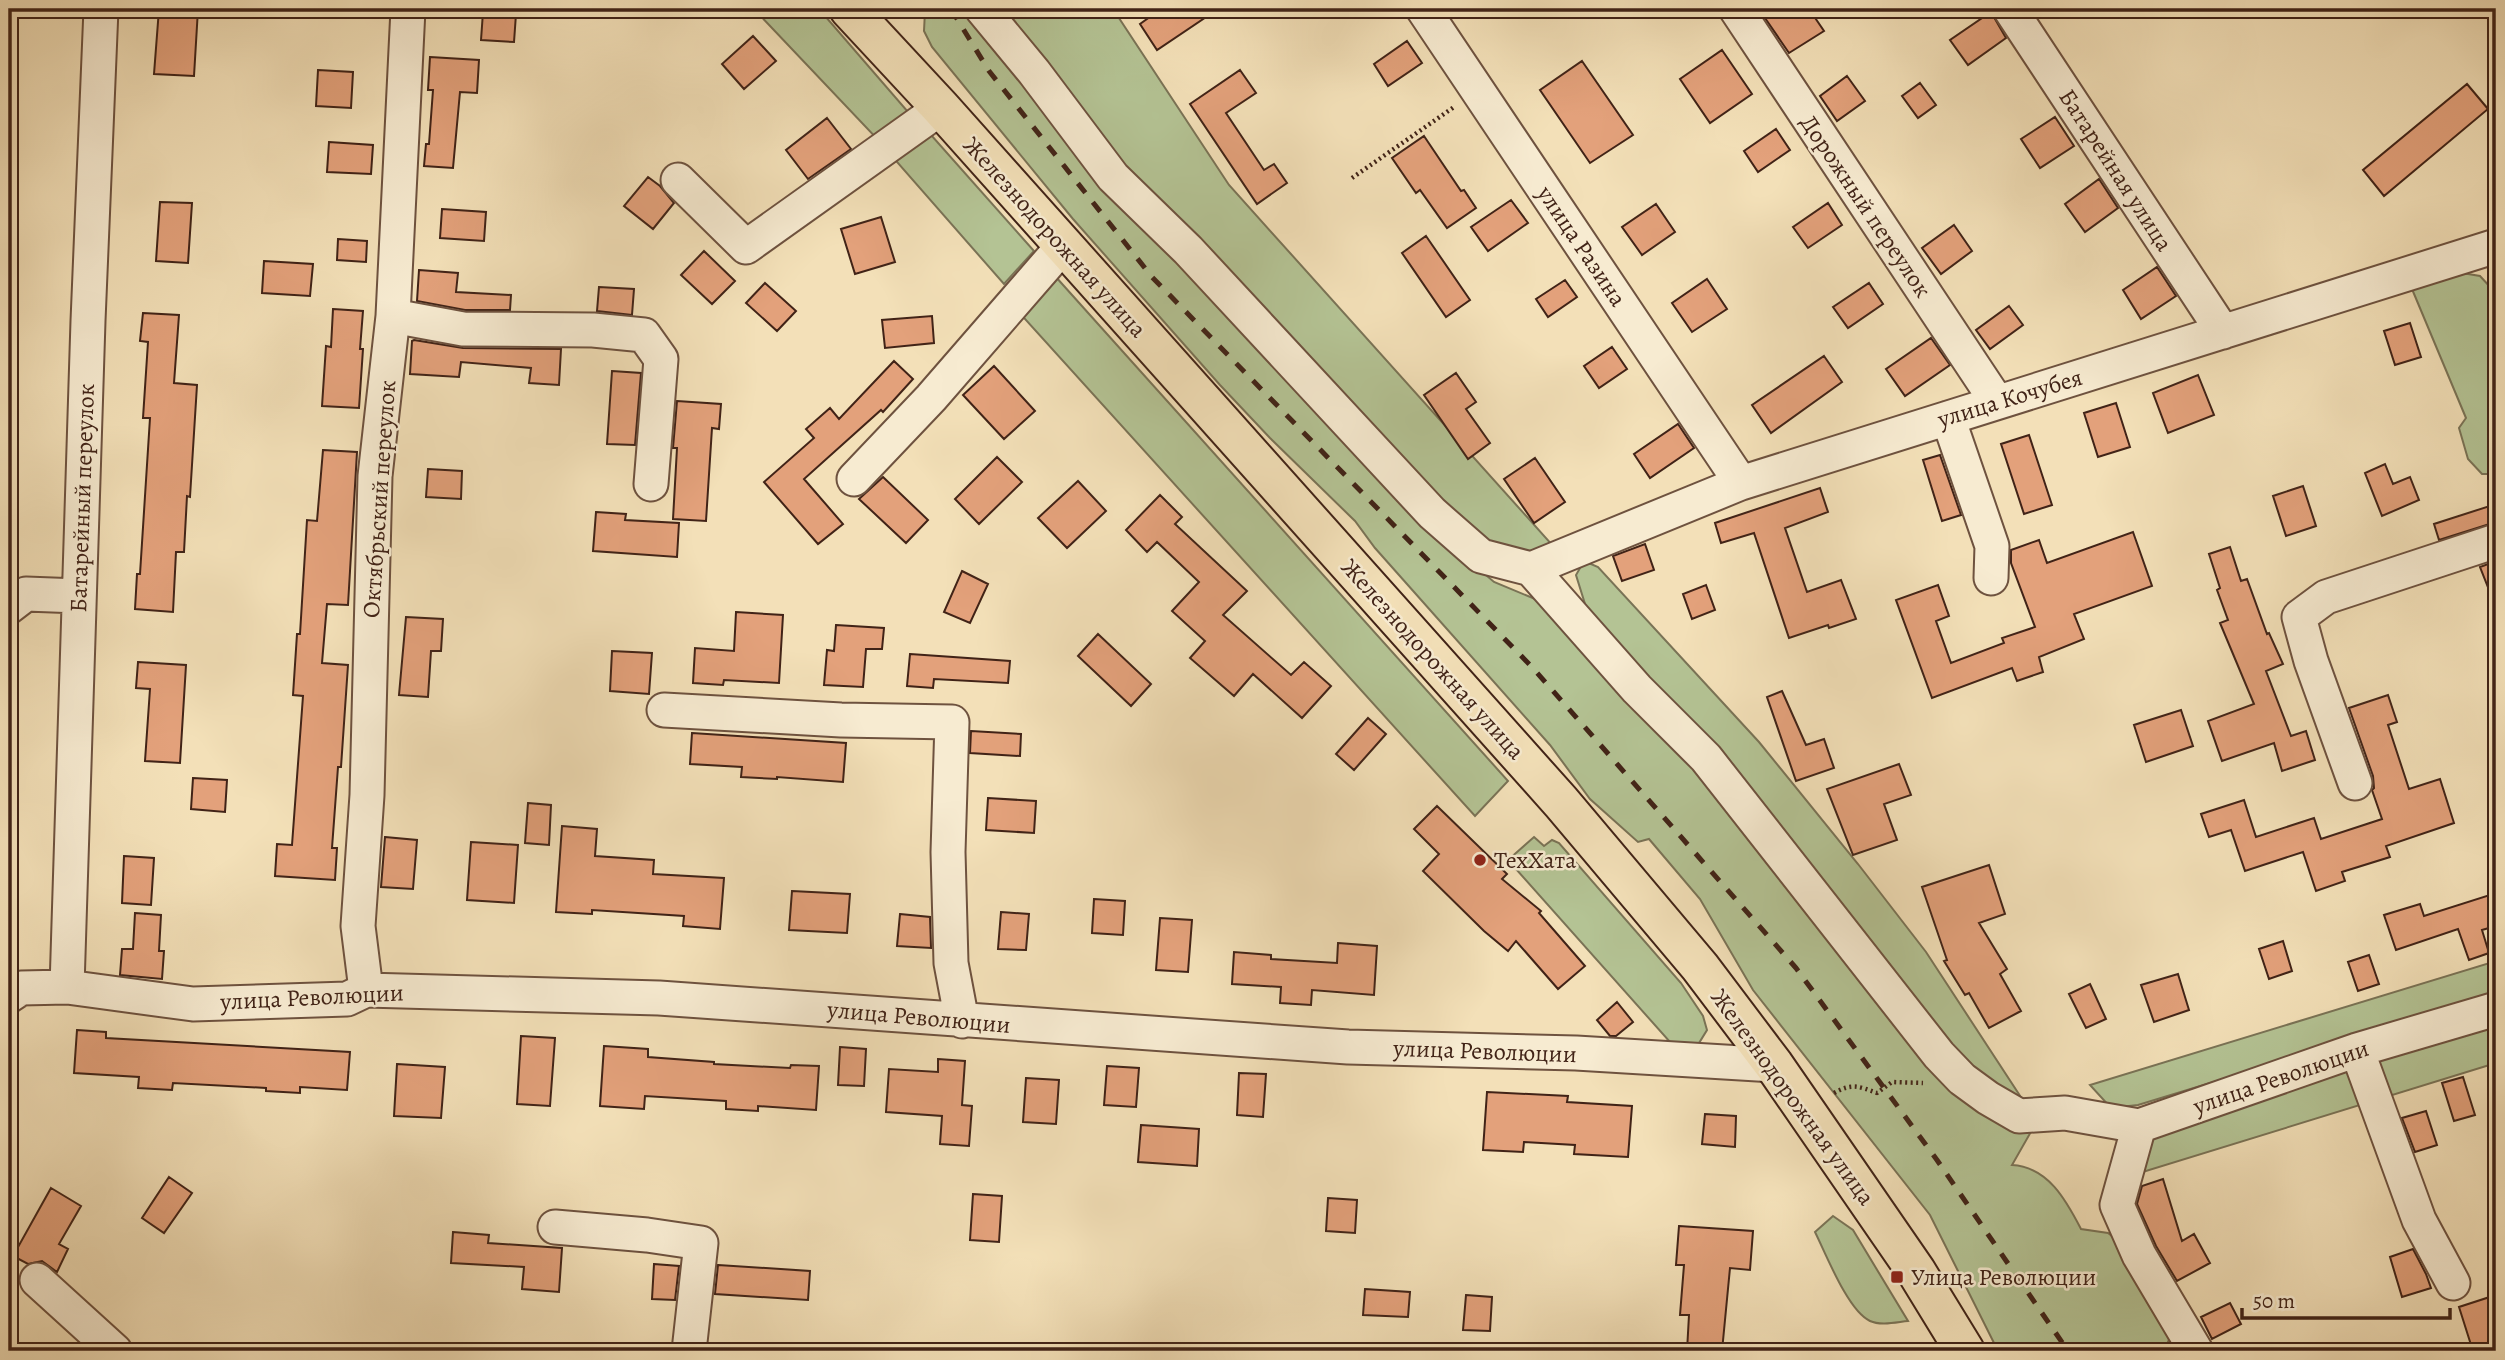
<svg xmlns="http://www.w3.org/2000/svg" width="2505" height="1360" viewBox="0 0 2505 1360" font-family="Alegreya,serif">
	<rect width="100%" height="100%" fill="#f3e0b8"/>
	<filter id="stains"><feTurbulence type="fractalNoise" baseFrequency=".00286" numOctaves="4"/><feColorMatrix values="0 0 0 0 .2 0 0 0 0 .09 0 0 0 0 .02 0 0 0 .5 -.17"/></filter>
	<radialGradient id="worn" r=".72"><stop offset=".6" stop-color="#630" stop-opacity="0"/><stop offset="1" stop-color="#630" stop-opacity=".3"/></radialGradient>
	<path fill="#b4c394" stroke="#7a7356" stroke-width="2" d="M754,9H819L915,120L881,143Z
		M928,9H980L1466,558L1494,582L1552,606L1798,890L2032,1130L2012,1165C2048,1167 2066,1200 2081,1229L2108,1233L2121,1243L2172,1333L2164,1351H1998L1930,1215L1753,990L1700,899L1649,839L1638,842L1590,799L1550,745L1375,548L1355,521L1270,438L1220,385L1073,219L932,47L924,31L925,11Z
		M993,9H1113L1229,185L1554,547L1528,557L1488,550L1184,236Z
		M923,130L932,136L1034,251L1004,284L890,154Z
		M2462,273L2480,276L2492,289L2496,304V488L2490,474H2482L2468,459L2459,428L2466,418L2412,289Z
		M1055,276L1508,781L1475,816L1015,308Z
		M1584,561L1598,567L1759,742L1858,864L1926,952L2028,1108L1988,1091L1590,620L1576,575Z
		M1534,837L1544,846L1552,840L1559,843L1681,983L1703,1016L1707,1030L1699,1043L1690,1051H1678L1508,860Z
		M2496,961V996L2138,1105L2111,1108L2090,1085Z
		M2496,1021V1063L2133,1175L2144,1139Z
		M1833,1216L1853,1230L1908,1321C1897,1322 1881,1326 1870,1321C1848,1311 1826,1254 1815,1232Z
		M1861,1345L1913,1351H1827Z"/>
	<path fill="#e3a17b" stroke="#412317" stroke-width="2" d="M159,9H198L194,76L154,74Z
		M1161,9H1218L1157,50L1140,24Z
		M1778,9H1809L1824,31L1789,53L1765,18Z
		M483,12L516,14L514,42L481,40Z
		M1991,12L2006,38L1968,65L1950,40Z
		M753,36L776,61L744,89L722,64Z
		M1407,41L1422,63L1388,86L1374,64Z
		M1722,50L1752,94L1710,123L1680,79Z
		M430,57L479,60L477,93L460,92L453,168L424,166L426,144H429L433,90H428Z
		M1582,61L1633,135L1590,163L1540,90Z
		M318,70L353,72L351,108L316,106Z
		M1240,70L1256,93L1226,113L1264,170L1274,164L1287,183L1257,204L1190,104Z
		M1847,76L1865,101L1837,121L1820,96Z
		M1920,83L1936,105L1918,118L1902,96Z
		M2467,84L2488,109L2384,196L2363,170Z
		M2055,117L2074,146L2040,168L2021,139Z
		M827,118L851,149L808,179L786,150Z
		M1776,129L1790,150L1758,172L1744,151Z
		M1424,136L1461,191L1464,190L1476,208L1447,228L1420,190L1416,193L1392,158Z
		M329,142L373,145L371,174L327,172Z
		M648,177L660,186L674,203L653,229L624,206Z
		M2099,179L2118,208L2085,232L2065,204Z
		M1511,200L1528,223L1488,251L1471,227Z
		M160,202L192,203L188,263L156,261Z
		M1828,203L1842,225L1808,248L1793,227Z
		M1656,204L1675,232L1642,255L1622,227Z
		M442,209L486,212L484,241L440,238Z
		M881,217L895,262L855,274L841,229Z
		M1954,225L1972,251L1941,274L1922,248Z
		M1426,236L1470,300L1446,317L1402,253Z
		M338,239L367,241L366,262L337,260Z
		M704,251L735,281L712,304L681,275Z
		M264,261L313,264L310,296L262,293Z
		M2157,267L2176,296L2141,319L2123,290Z
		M419,270L458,273L456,292L511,295L510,310H465L417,301Z
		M1707,279L1727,309L1692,332L1672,303Z
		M1565,280L1577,297L1548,317L1536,299Z
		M765,283L796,311L777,331L746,303Z
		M1869,283L1883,304L1848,328L1833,307Z
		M599,287L634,289L632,315L597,311Z
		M2009,306L2023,325L1990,349L1976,330Z
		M333,309L363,311L360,349H363L359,408L322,406L326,346L331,347Z
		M143,313L179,315L174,383L197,385L190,497L187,496L184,552H176L173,612L135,609L137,574H140L150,418H143L148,342L140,341Z
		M932,316L934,343L885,348L882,320Z
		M2410,323L2421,357L2395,365L2384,331Z
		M1931,338L1950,365L1905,396L1886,369Z
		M414,340L463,348L561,349L559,385L529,383L531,368L461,362L459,377L410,374L412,341Z
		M1612,347L1627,369L1599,388L1584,366Z
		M1824,356L1842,382L1771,433L1752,405Z
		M894,361L913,379L883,412L881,410L804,479L843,524L818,544L764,482L814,438L806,429L830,408L839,419Z
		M994,366L1035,411L1004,439L963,395Z
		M612,371L641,373L635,445L607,444Z
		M1456,373L1476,402L1466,409L1490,443L1468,459L1424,395Z
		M2198,375L2214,415L2168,433L2153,393Z
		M677,401L721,404L719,429L712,428L706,521L673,519L677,448H673Z
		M2116,403L2130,447L2098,457L2084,413Z
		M1678,424L1694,448L1650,478L1634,454Z
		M2029,435L2052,505L2024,514L2001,444Z
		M323,450L357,452L348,605L327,604L322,663L348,665L341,767H338L332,848H337L335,880L275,876L277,844L292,845L303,696L293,695L297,634H300L307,520L317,521Z
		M1940,455L1961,515L1942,521L1923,460Z
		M997,457L1022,482L979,524L955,499Z
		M1535,458L1565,502L1534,523L1504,479Z
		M2385,464L2393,484L2410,477L2419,500L2382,516L2365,473Z
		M428,469L462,471L461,499L426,497Z
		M883,477L928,520L906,543L859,499Z
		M1078,481L1106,511L1067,548L1038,518Z
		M2303,486L2316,526L2286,536L2273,496Z
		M1820,488L1828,512L1785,528L1807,592L1841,580L1856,619L1829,628L1828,625L1789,638L1754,533L1721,543L1715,523Z
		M1160,495L1182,517L1175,524L1247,591L1223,615L1291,675L1304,662L1331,686L1302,718L1253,674L1234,696L1190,658L1205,641L1172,611L1199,582L1157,542L1147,552L1126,530Z
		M2496,504V522L2439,540L2434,524Z
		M596,512L626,514L625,520L679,523L677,557L593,551Z
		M2133,532L2152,586L2074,614L2084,639L2039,657L2043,672L2017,681L2012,668L1932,698L1896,600L1938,585L1949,616L1936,621L1951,663L2004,643L2002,638L2035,627L2011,563V550L2039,540L2047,563Z
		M1645,544L1654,570L1622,581L1613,556Z
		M2230,547L2241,581L2247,579L2267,634L2269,633L2283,664L2266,671L2291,736L2306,731L2315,760L2282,771L2274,743L2222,761L2208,721L2254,704L2220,623L2228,620L2217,590L2220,588L2209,554Z
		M2496,561V605H2495L2480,567Z
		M962,571L988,584L970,623L944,612Z
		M1706,585L1715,610L1692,619L1683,594Z
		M736,612L783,615L779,683L724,680L723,685L693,683L695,648L734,651Z
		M406,617L443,619L441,651H431L428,697L399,695Z
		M836,625L884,628L882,649H866L863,687L824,685L827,650L834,651Z
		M1098,634L1151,684L1131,706L1078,656Z
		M612,651L652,653L649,694L610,691Z
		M910,654L1010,661L1008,683L934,679L933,688L907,686Z
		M138,662L186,665L180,763L145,761L150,689L136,688Z
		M1782,691L1806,745L1824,739L1834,768L1796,781L1767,697Z
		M2388,695L2397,722L2388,725L2409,789L2440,779L2454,823L2386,846L2390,857L2342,872L2345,881L2316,891L2303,852L2245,871L2231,830L2209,837L2201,814L2244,800L2256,837L2314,818L2321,839L2382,819L2372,790L2374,788L2373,776L2349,708Z
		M2181,710L2193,746L2146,762L2134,725Z
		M1368,718L1386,734L1354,770L1336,754Z
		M971,731L1021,734L1020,756L970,753Z
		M692,733L846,743L843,782L777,777V779L741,777L742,767L690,764Z
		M1899,764L1911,795L1884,804L1897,840L1853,855L1827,789Z
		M193,778L227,780L225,812L191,809Z
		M988,798L1036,801L1034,833L986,830Z
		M528,803L551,805L549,845L525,843Z
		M1437,806L1507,874L1502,879L1541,911L1539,913L1585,966L1558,989L1516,941L1508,951L1484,931L1423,871L1439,854L1414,829Z
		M562,826L597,829L595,856L654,860L653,874L724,878L720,929L683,926L684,916L592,910V914L556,912Z
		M385,837L417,840L413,889L381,887Z
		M471,842L518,845L514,903L467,900Z
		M124,856L154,858L151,905L122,903Z
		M1989,865L2005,914L1979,923L2007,969L2000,974L2021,1011L1989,1028L1969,993L1965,995L1944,961L1947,960L1922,887Z
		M792,891L850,894L847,933L789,930Z
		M2496,893V926L2482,930L2489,953L2469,960L2458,929L2396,950L2384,915L2420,904L2424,916Z
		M1094,899L1125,901L1123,935L1092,933Z
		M1001,912L1029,914L1026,950L998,949Z
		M135,913L161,915L159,951H164L162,979L120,975L122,949H133Z
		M900,914L930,917L931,948L897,946Z
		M1160,918L1192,920L1188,972L1156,970Z
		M2283,941L2292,971L2269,979L2259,949Z
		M1338,943L1377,946L1374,995L1312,990L1311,1005L1280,1003L1281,987L1232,984L1234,952L1271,955V959L1337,963Z
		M2369,955L2379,984L2358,991L2348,962Z
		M2178,974L2189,1010L2154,1022L2141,985Z
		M2090,984L2106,1019L2086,1028L2069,994Z
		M1617,1002L1633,1022L1616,1036H1610L1597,1020Z
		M77,1030L106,1032V1038L350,1052L347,1090L300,1087V1093L266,1091V1088L173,1083L172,1090L138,1088L139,1077L74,1073Z
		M521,1036L555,1038L550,1106L517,1104Z
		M604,1046L648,1049V1057L714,1062V1064L790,1068L791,1065L819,1066L816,1110L758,1106V1111L726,1109V1101L645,1096L644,1109L600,1106Z
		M840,1047L866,1049L864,1086L838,1085Z
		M938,1059L965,1061L962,1105L972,1106L969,1146L940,1144L942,1116L886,1112L889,1069L938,1072Z
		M397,1064L445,1067L441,1118L394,1116Z
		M1107,1066L1139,1068L1136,1107L1104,1105Z
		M1239,1073L1266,1074L1263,1117L1237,1115Z
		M2463,1077L2475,1115L2454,1121L2442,1083Z
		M1026,1078L1059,1080L1056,1124L1023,1122Z
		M1487,1092L1568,1096L1567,1102L1632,1106L1628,1157L1574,1154L1575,1145L1524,1142L1523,1152L1483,1150Z
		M2426,1111L2437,1145L2415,1152L2402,1118Z
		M1705,1114L1736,1116L1735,1147L1702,1144Z
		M1141,1125L1199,1129L1197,1166L1138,1162Z
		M169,1177L192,1193L164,1233L142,1218Z
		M2163,1179L2182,1241L2194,1234L2210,1263L2177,1281L2156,1246L2137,1204L2142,1186Z
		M51,1188L81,1206L59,1244L68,1249L57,1272L42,1261L28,1264L13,1256Z
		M973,1194L1002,1196L999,1242L970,1240Z
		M1328,1198L1357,1200L1355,1233L1326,1231Z
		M1679,1226L1753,1231L1750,1270L1730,1268L1722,1351H1687L1689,1315H1680L1684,1265H1676Z
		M453,1232L489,1235L488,1243L562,1248L559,1292L522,1289L524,1267L451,1263Z
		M2413,1249L2426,1274L2431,1288L2402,1297L2390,1257Z
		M654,1264L679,1266L675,1300L652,1299Z
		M718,1265L810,1271L808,1300L715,1294Z
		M1365,1289L1410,1292L1408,1317L1363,1315Z
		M1466,1295L1492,1297L1490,1331L1463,1330Z
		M2496,1295V1340L2472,1348L2459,1307Z
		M2230,1303L2241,1324L2212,1339L2201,1317Z"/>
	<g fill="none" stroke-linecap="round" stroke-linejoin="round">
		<defs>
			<path id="minor" d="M982,9L1034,72L1113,177L1188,250L1432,513L1481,556L1531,569L1637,689L1706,758L1939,1055L1962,1079L1988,1098L2019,1116L2065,1113L2139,1126L2357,1050L2496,1009
				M1423,9L1741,483
				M1736,9L1997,402
				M2010,9L2223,332
				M678,180L746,247L941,108
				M393,316L463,329L593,330L644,335L661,359L651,484
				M1948,418L1992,546L1991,578
				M854,479L931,398L1063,246
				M1531,569L1741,483L2496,246
				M9,607L26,594L79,596
				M664,710L841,720L952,722L948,852L951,963L962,1021
				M2355,783L2311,661L2299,617L2326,597L2496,541
				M67,987L88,321L101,9
				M366,990L358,926L367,795L375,476L393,316L408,9
				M9,996L21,988L67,987L193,1004L347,999L366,990L659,998L1348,1047L1576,1053L1774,1065
				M2357,1050L2419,1220L2453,1283
				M2139,1126L2117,1205L2139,1255L2196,1351
				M555,1227L647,1235L701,1243L689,1351
				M37,1280L115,1351"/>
			<path id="major" d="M849,9L941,108L1561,802L1700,967L1774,1065L1916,1271L1965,1351"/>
		</defs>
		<use href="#minor" stroke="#6e523f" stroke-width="37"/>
		<use href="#major" stroke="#412317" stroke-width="42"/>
		<path stroke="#412317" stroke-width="4.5" stroke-dasharray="2 3.5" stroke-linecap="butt" d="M1352,178L1454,107
			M1834,1093C1852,1083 1858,1086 1877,1093L1892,1082L1923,1083"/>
		<use href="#minor" stroke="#f7ebd1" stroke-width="33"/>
		<use href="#major" stroke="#f3e0b8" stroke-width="38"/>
		<path stroke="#412317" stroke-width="5" stroke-dasharray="12 12" stroke-linecap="butt" d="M951,9L989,71L1152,277L1532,667L1796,968L1937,1160L2068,1351"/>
	</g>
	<g fill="#8f2418" stroke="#f7ebd1" stroke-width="2.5">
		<circle cx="1480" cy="860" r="7"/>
		<rect x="1890" y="1270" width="14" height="14" rx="3.5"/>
	</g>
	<g text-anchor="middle" stroke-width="5" stroke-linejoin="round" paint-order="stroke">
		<g font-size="24" fill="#412317" stroke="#f7ebd1">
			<text transform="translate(2116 170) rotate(57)" y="8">Батарейная улица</text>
			<text transform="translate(1866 206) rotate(56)" y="8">Дорожный переулок</text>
			<text transform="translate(1055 237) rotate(48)" y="8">Железнодорожная улица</text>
			<text transform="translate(1582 246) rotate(56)" y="8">улица Разина</text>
			<text transform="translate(2010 398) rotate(-17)" y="8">улица Кочубея</text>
			<text transform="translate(82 498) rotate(-88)" y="8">Батарейный переулок</text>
			<text transform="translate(379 499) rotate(-86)" y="8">Октябрьский переулок</text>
			<text transform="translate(1433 659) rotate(48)" y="8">Железнодорожная улица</text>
			<text transform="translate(312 997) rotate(-3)" y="8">улица Революции</text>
			<text transform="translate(919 1017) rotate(5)" y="8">улица Революции</text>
			<text transform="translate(1485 1051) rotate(2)" y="8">улица Революции</text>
			<text transform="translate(2281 1077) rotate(-19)" y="8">улица Революции</text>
			<text transform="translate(1793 1097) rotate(54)" y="8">Железнодорожная улица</text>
		</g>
		<g font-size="24" fill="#412317" stroke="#f7ebd1" text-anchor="start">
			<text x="1494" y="868">ТехХата</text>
			<text x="1911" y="1285">Улица Революции</text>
		</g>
	</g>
	<rect width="2505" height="1360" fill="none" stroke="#f3e0b8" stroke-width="35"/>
	<rect x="10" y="10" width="2484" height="1339" fill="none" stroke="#412317" stroke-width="3.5"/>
	<rect x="18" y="18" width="2470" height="1325" fill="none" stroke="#412317" stroke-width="2"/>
	<path d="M2242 1308v10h208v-10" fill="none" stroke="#412317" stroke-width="3.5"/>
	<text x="2253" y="1308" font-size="21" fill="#412317" stroke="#f7ebd1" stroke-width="5" paint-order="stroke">50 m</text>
	<rect width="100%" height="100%" filter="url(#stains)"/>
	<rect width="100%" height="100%" fill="url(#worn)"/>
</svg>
